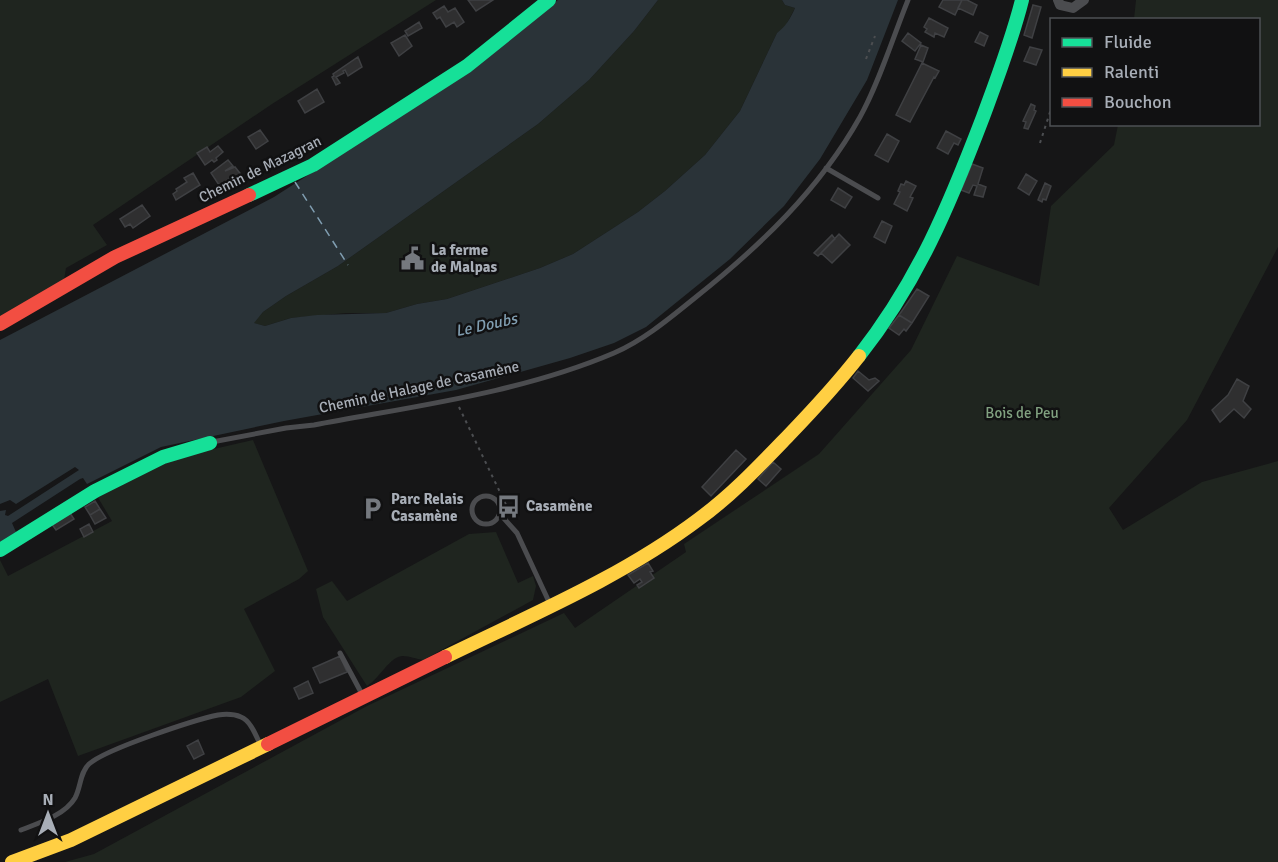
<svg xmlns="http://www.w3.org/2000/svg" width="1278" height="862" viewBox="0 0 1278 862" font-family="Signika,sans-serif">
	<rect width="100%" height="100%" fill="#161617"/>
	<path fill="#1f251f" d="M0,0H436L272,104L93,225L107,245L66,268L64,280L0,316Z
		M658,0H782L785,5L795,8L785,27L777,33L740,111L705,155L665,191L638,212L573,254L540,268L447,299L417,304L386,313H346L291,318L265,326L253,323L263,312L286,296L338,266L538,124L589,80L634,31Z
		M1136,0H1278V247L1187,420L1109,508L1123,530L1202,482L1278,461V862H65L94,854L367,706L564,613L575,628L686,552L684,544L819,454L911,350L957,256L1039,286L1051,206L1114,145L1118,125L1258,124V20L1134,19Z
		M253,440L308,571L299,579L244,609L275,671L241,697L78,756L48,679L0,702V560L8,576L112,521L97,496L159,465L205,451Z
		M496,532L518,583L533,576L536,586L533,600L423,660C417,659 409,656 403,656C390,656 380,678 367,686L323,617L316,589L332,581L347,601L469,534Z"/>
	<path fill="#2a3338" d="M558,0H658L634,31L589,80L538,124L338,266L286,296L263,312L254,323L265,326L291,318L317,315L386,313L417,304L447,299L540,268L573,254L638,212L665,191L705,155L740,111L777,33C786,26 790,19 795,8L785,5L782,0H898L867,80L820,159L784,206L730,259L646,327L614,343L570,358L456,390L284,421L161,447L87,484L83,478L80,479L12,523L16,532L0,542V511L6,510L5,515L8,516L79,470L75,467L16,504L10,500L0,504V340L274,197L461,77Z"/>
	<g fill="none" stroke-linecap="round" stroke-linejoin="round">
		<path stroke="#809eb1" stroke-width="1.5" stroke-dasharray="8 6" stroke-linecap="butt" d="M295,182L348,265"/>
	</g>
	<path fill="#2f2f30" stroke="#3f4043" stroke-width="1.5" d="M468,0H493L476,11Z
		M943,0H962L955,15L939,7Z
		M962,0H967L977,5L973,15L958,8Z
		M1033,5L1041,7L1032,38L1024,35Z
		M444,6L448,12L455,8L464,22L457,27L454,22L446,27L440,17L437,19L433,13Z
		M929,18L948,28L944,37L935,33L934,37L925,32L927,29L924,27Z
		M419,22L422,28L408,36L405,31Z
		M980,32L988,36L984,46L975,42Z
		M908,33L921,43L915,51L902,41Z
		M405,35L412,46L399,56L391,43Z
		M921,45L928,48L923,62L915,59Z
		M1030,47L1042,50L1036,65L1024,61Z
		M358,57L362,67L348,76L345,70L343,71L344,73L336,77L340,83L336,85L332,77L334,76L333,74Z
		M922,63L939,71L935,78L934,77L910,122L896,115Z
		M317,89L324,102L305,113L298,101Z
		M1031,104L1035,106L1034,110L1036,111L1028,129L1024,128L1026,122L1023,121Z
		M260,130L268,141L256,149L248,137Z
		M946,131L961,139L958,145L954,143L948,154L937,148Z
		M887,134L899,141L888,162L875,155Z
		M218,146L223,152L216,158L217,160L214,162L212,160L205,165L197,153L207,147L210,152Z
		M228,160L233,166L225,171L235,167L243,177L231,182L229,179L219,185L211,173Z
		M972,164L983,168L978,184L986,187L983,197L974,195L977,186L973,185L969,193L961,190Z
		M193,173L200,185L176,200L173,194L177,191L176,189L187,182L184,178Z
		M1026,174L1037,181L1029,195L1018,188Z
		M906,181L916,186L910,197L913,198L907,211L894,204L900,192L898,191L901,184L904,185Z
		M1045,183L1051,186L1046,200L1043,199L1042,202L1038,200Z
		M838,188L852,197L845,208L831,200Z
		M142,205L150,216L133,228L130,224L125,227L120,219Z
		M882,221L892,226L885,243L874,237Z
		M839,234L850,245L832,263L821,253Z
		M832,235L835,239L818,256L814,253Z
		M917,289L929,296L912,323L899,315Z
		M899,315L912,323L906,331L904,329L899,335L889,328Z
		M858,371L869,380L875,378L879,381L868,391L853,378Z
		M1237,379L1249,386L1243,401L1251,409L1244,418L1234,409L1220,422L1212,410L1228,395Z
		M736,450L746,459L711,496L702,487Z
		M773,462L781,469L766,486L758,479Z
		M95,501L100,509L90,515L85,507Z
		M100,509L106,518L95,524L90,515Z
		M68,510L74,519L56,530L51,523Z
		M89,524L93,532L84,537L80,529Z
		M648,563L653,571L650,572L654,578L639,588L637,585L642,582L640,579L634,583L628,575Z
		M340,656L347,672L320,683L313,668Z
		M308,681L313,693L299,699L294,688Z
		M198,740L204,754L194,759L187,746Z"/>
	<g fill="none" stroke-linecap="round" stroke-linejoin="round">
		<path stroke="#4c4e51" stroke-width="2" stroke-dasharray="3 4.5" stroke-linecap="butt" d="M866,59L875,36
			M1040,143L1052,106
			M459,407L510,513"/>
		<path stroke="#4b4c4f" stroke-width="5" d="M826,168L878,198
			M212,442L286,428L314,425C414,406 520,393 614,353C644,340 670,318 696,297C760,246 819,190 860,117C879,83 893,37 908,0
			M472 510a14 14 0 1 1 28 0a14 14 0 1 1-28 0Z
			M500,514L517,533L550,604
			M340,653L363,696
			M21,830C39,823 65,815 75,798C81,787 80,772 89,764C106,749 194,720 218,715C225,714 234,714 241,717C251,721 256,736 261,746"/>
		<path stroke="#4b4c4f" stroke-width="10" d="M1058,0L1060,5L1073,8L1084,0"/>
		<path stroke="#16e098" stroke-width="14" d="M249,195L313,165L467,66L549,0
			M859,356C918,281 949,206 983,117C997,79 1012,40 1022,0
			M0,550L95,491L163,457L210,443"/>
		<path stroke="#ffcf43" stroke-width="14" d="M445,657C531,615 622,577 699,519C732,495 760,465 789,435C813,410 837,384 859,356
			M12,862L71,840L268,744"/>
		<path stroke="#f24e42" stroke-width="14" d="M0,324L115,257L249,195
			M268,744L445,657"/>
	</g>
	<defs>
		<symbol id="civic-bare" viewBox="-9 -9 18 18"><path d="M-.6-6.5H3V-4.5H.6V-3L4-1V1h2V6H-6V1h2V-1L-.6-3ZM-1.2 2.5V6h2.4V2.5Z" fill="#75797f" stroke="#111112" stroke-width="2.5" paint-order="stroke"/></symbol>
		<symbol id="bus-bare" viewBox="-9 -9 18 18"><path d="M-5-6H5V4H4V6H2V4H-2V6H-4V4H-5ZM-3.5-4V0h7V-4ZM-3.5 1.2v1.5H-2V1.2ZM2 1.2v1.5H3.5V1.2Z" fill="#75797f" stroke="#111112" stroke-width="2.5" paint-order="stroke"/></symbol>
		<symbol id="parking-bare" viewBox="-9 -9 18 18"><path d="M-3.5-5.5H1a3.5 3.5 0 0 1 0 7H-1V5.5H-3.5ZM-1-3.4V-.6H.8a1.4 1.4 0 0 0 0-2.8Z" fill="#75797f" stroke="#111112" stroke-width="2.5" paint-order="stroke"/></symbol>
	</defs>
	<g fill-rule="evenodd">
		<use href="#civic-bare" x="396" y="242" width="33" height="33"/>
		<use href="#bus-bare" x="492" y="490" width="33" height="33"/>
		<use href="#parking-bare" x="356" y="492" width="33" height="33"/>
	</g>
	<g text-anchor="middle" stroke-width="5" stroke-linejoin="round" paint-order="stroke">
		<g font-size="15" fill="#a8aeb7" stroke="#111112">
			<text transform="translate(260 169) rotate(-26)" y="5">Chemin de Mazagran</text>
			<text transform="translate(419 387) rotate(-12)" y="5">Chemin de Halage de Casamène</text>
		</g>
		<g font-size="15" font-weight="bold" fill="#a8aeb7" stroke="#111112" text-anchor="start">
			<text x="431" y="255">La ferme<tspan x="431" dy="17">de Malpas</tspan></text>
			<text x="391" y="504">Parc Relais<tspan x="391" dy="17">Casamène</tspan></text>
			<text x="526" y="511">Casamène</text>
		</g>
		<g font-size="15" fill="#81a180" stroke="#111112">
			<text x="1022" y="418">Bois de Peu</text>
		</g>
		<g font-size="16" font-style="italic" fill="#809eb1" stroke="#111112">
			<text transform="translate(486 324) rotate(-12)" y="6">Le Doubs</text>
		</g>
	</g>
	<rect x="1050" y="18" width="210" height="108" fill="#111112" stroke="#4d5054" stroke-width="1.5"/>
	<rect x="1062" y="38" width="30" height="9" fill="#16e098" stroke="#4d5054" stroke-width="1.5"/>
	<text x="1104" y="48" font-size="18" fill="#a8aeb7">Fluide</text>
	<rect x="1062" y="68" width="30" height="9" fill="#ffcf43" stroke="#4d5054" stroke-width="1.5"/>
	<text x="1104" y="78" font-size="18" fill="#a8aeb7">Ralenti</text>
	<rect x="1062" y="98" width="30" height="9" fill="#f24e42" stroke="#4d5054" stroke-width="1.5"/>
	<text x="1104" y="108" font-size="18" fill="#a8aeb7">Bouchon</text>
	<g transform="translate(48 814)" stroke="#111112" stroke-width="4.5" paint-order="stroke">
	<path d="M0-4.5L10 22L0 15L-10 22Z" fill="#a8aeb7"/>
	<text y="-9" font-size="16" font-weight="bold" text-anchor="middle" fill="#a8aeb7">N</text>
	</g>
</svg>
